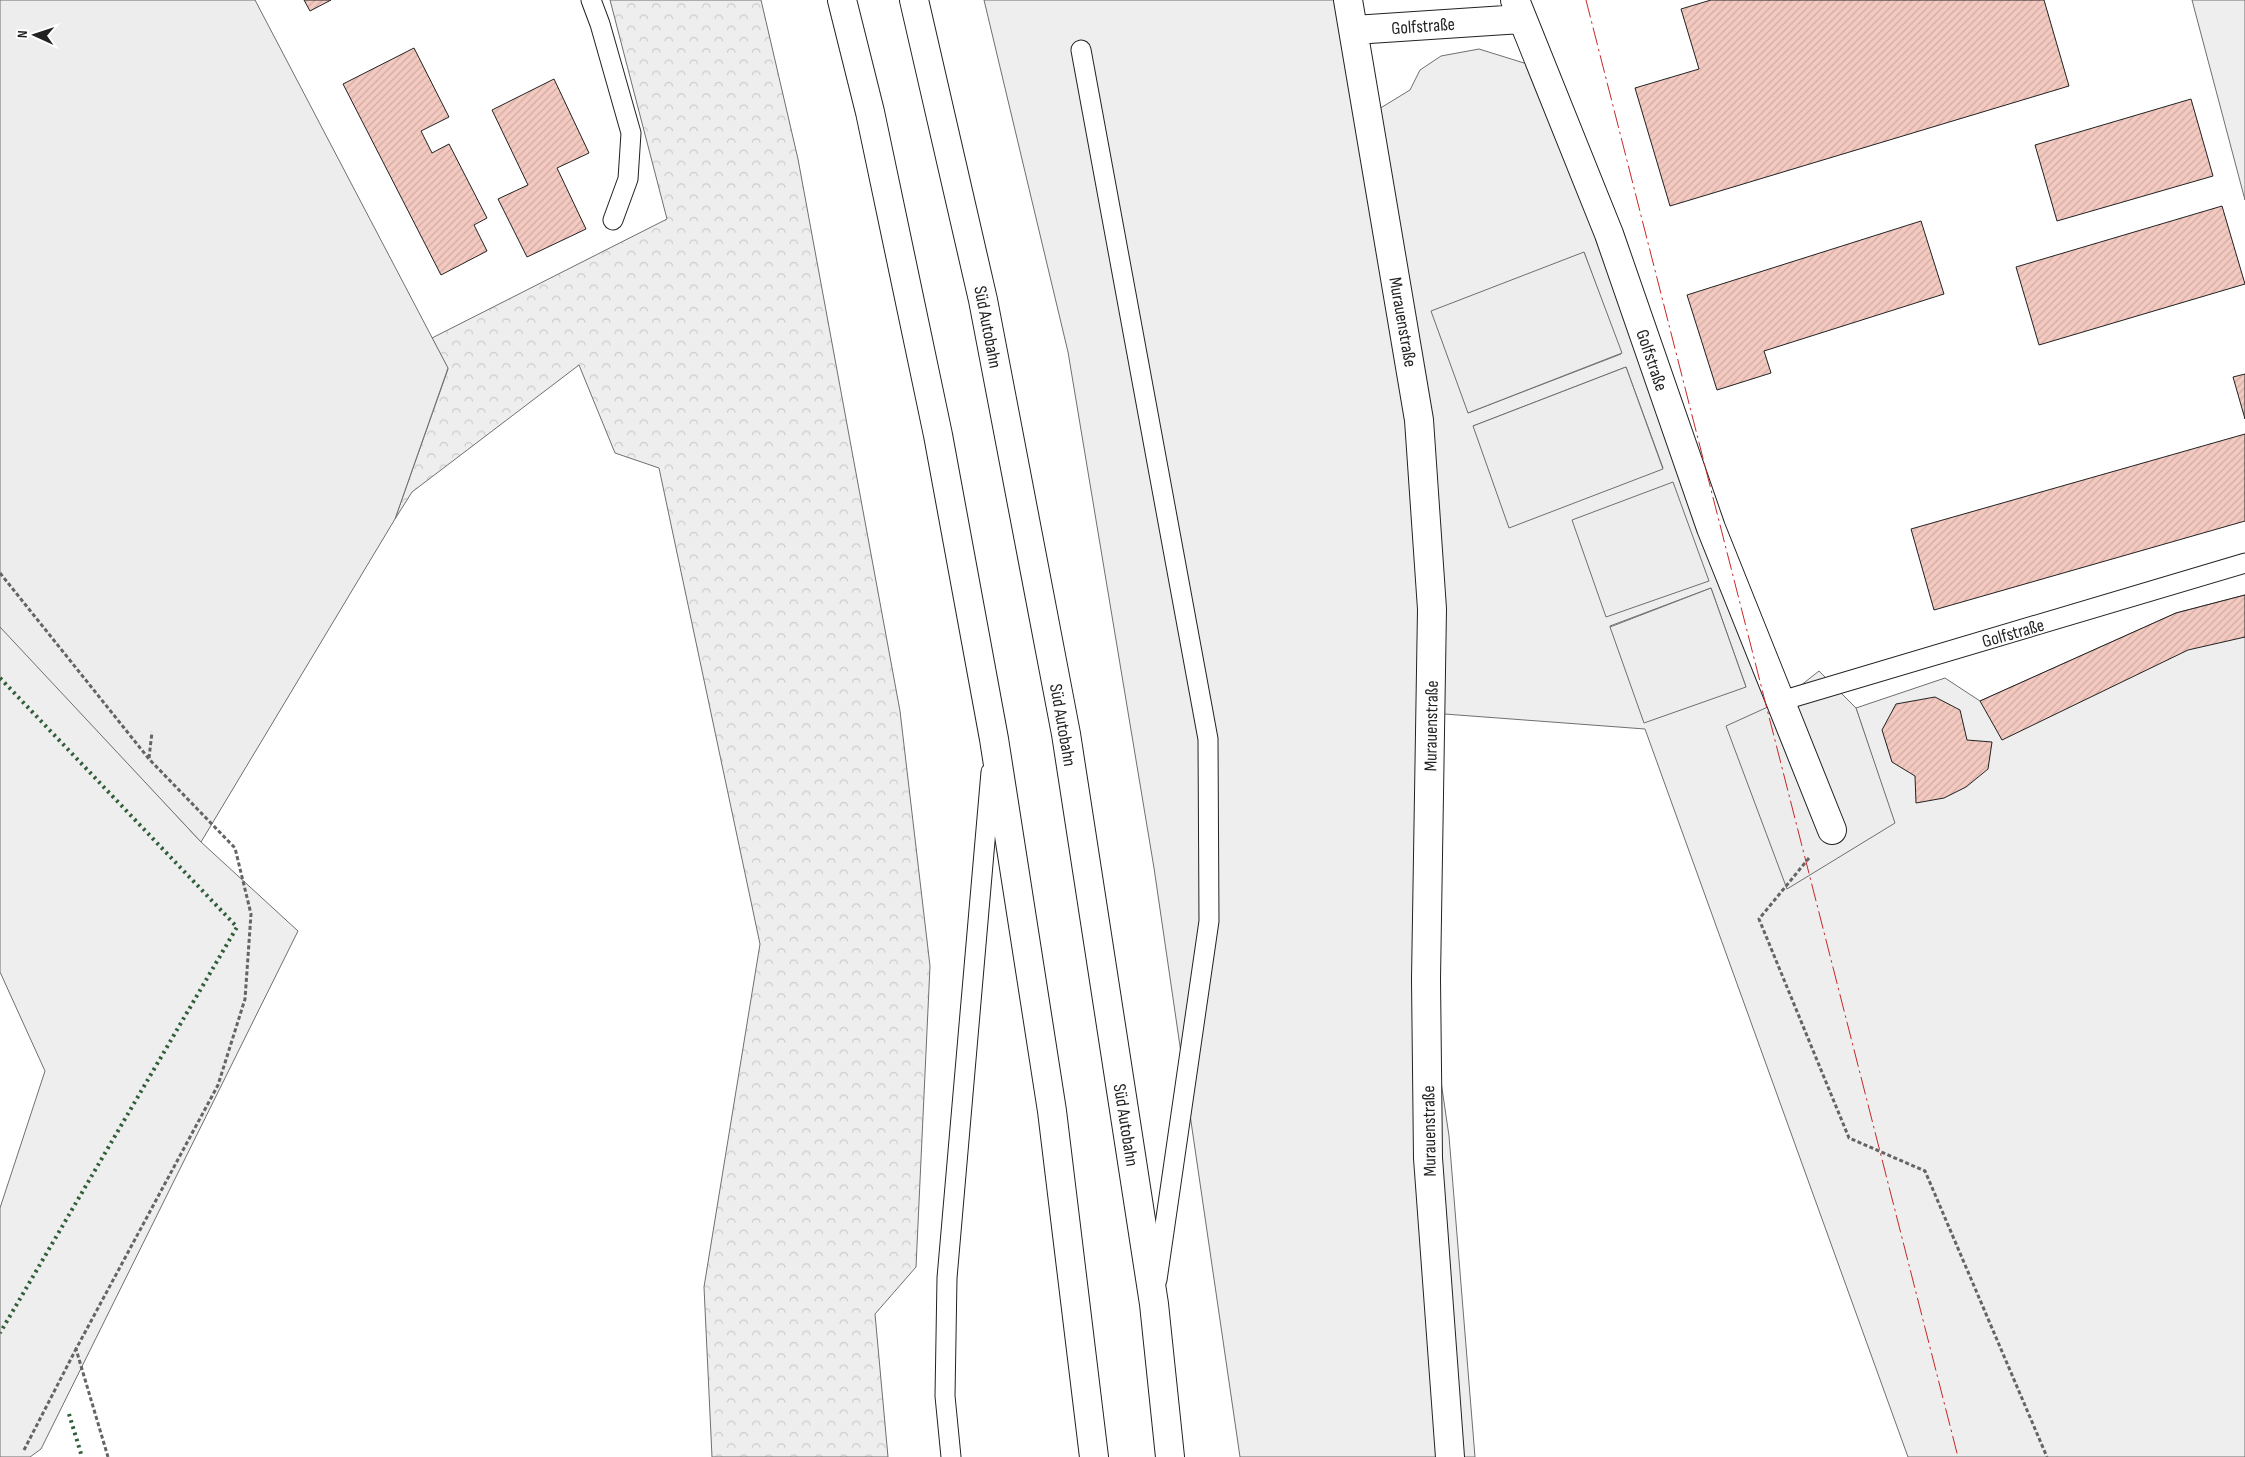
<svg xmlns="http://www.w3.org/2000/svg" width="2245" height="1457" viewBox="0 0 2245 1457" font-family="'Sofia Sans Condensed',sans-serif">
	<defs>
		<pattern id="forest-crowns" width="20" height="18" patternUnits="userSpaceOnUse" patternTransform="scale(1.25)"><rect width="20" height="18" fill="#eee"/><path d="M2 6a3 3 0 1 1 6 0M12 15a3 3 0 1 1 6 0" fill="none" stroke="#ccc"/></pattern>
		<pattern id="building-hatch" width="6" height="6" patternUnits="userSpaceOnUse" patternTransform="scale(1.25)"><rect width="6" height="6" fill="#f3c9c0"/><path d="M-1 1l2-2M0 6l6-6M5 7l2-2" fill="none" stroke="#d0aca5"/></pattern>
	</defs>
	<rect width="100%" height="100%" fill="#fff"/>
	<path fill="#eee" stroke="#6f6f6f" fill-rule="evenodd" d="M984,0H1348L1369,115L1410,90L1420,70L1441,56L1479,49L1540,68L1781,701L1894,823L1856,708L1945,678L1980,701L2176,613L2245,595V1457H1908L1645,729L1431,713L1426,979L1449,1136L1475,1457H1240L1154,868L1068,352ZM1584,252L1621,354L1468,413ZM1626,367L1663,468L1473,426ZM1711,588L1746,687L1610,627V626Z
		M2192,0H2245V200Z
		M0,625L201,842L298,931L41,1449L30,1457H0V1208L45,1071L0,972Z"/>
	<path fill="url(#forest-crowns)" stroke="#6f6f6f" d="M610,0H761L798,159L900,711L930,966L916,1267L875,1314L888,1457H712L704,1287L760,944L659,468L615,453L579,365L412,492L395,519L448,369L432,338L667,219Z"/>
	<path fill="#ededed" stroke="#6f6f6f" d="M0,0H255L448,368L395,519L201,842L0,627Z
		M1584,252L1622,353L1468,413L1431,311Z
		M1626,367L1663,469L1509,528L1473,426Z
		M1673,482L1709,581L1606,617L1572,520Z
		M1711,588L1746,687L1644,723L1610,627Z
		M1819,671L1856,708L1895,823L1787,889L1726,726L1781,701Z"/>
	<path fill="url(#building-hatch)" stroke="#222" d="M304,0H331L310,11Z
		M1711,0H2044L2069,86L1670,206L1635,88L1699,69L1681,9Z
		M414,48L449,117L421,131L432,153L449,144L487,218L474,225L487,251L441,275L343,84Z
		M554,79L589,153L557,168L586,229L527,257L498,199L528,185L492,110Z
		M2191,99L2213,176L2057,221L2035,145Z
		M2222,206L2245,284L2039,345L2016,267Z
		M1921,221L1944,294L1764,351L1771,373L1717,390L1687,295Z
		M2245,374V419L2233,377Z
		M2245,434V521L1934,610L1911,529Z
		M2245,595V637L2188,650L2002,740L1980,701L2176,613Z
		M1935,697L1960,710L1967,740L1992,742L1988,769L1966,787L1944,798L1916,803L1915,776L1892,762L1882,730L1896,704Z"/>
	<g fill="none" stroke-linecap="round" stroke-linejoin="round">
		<defs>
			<path id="lane" d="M591,0L600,24L631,133L628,179L613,220
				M1081,50L1208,739L1209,921L1157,1280
				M1781,701L2245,563
				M951,1457L945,1396L947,1278L991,772"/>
			<path id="street" d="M1348,0L1419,420L1432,609L1426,979L1428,1158L1450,1457
				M1515,0L1609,234L1711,528L1832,830
				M1354,30L1521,19"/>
			<path id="highway" d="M842,0L870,112L938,435L994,739L1052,1111L1094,1457
				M914,0L983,300L1066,734L1154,1304L1170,1457"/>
		</defs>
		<use href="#lane" stroke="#222" stroke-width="21"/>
		<use href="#street" stroke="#222" stroke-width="30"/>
		<use href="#highway" stroke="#222" stroke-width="30"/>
		<path stroke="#646464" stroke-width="3" stroke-dasharray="4 2.5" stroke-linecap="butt" d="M0,573L149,759L235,848L251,914L245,999L218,1085L76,1349L108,1457
			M149,758L152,732
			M1809,858L1759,919L1849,1138L1925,1171L2047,1457
			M24,1450L76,1349"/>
		<use href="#lane" stroke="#fff" stroke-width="19"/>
		<use href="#street" stroke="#fff" stroke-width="28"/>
		<use href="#highway" stroke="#fff" stroke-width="28"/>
		<path stroke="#2f5e38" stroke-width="4" stroke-dasharray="2.5 4" stroke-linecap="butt" d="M0,678L237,927L0,1333
			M69,1414L82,1457"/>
		<path stroke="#c62828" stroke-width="1" stroke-dasharray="18 4 2.5 4" stroke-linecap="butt" d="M1586,0L1958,1457"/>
	</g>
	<g text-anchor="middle" stroke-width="4" stroke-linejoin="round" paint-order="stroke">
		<g font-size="18" fill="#222" stroke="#fff">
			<text transform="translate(1423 26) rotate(-4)" y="6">Golfstraße</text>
			<text transform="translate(1403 322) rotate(80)" y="6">Murauenstraße</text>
			<text transform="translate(988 327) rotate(79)" y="6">Süd Autobahn</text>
			<text transform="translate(1652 360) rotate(71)" y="6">Golfstraße</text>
			<text transform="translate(2013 633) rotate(-16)" y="6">Golfstraße</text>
			<text transform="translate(1063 725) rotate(80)" y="6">Süd Autobahn</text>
			<text transform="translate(1431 726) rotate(-89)" y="6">Murauenstraße</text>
			<text transform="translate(1126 1125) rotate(81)" y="6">Süd Autobahn</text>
			<text transform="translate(1429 1131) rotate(-91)" y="6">Murauenstraße</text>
		</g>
	</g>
	<g transform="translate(35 35) rotate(273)" stroke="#ffffff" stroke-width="4" paint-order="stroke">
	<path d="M0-4L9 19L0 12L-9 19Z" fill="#222222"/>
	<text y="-8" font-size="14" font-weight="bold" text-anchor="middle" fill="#222222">N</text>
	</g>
</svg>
